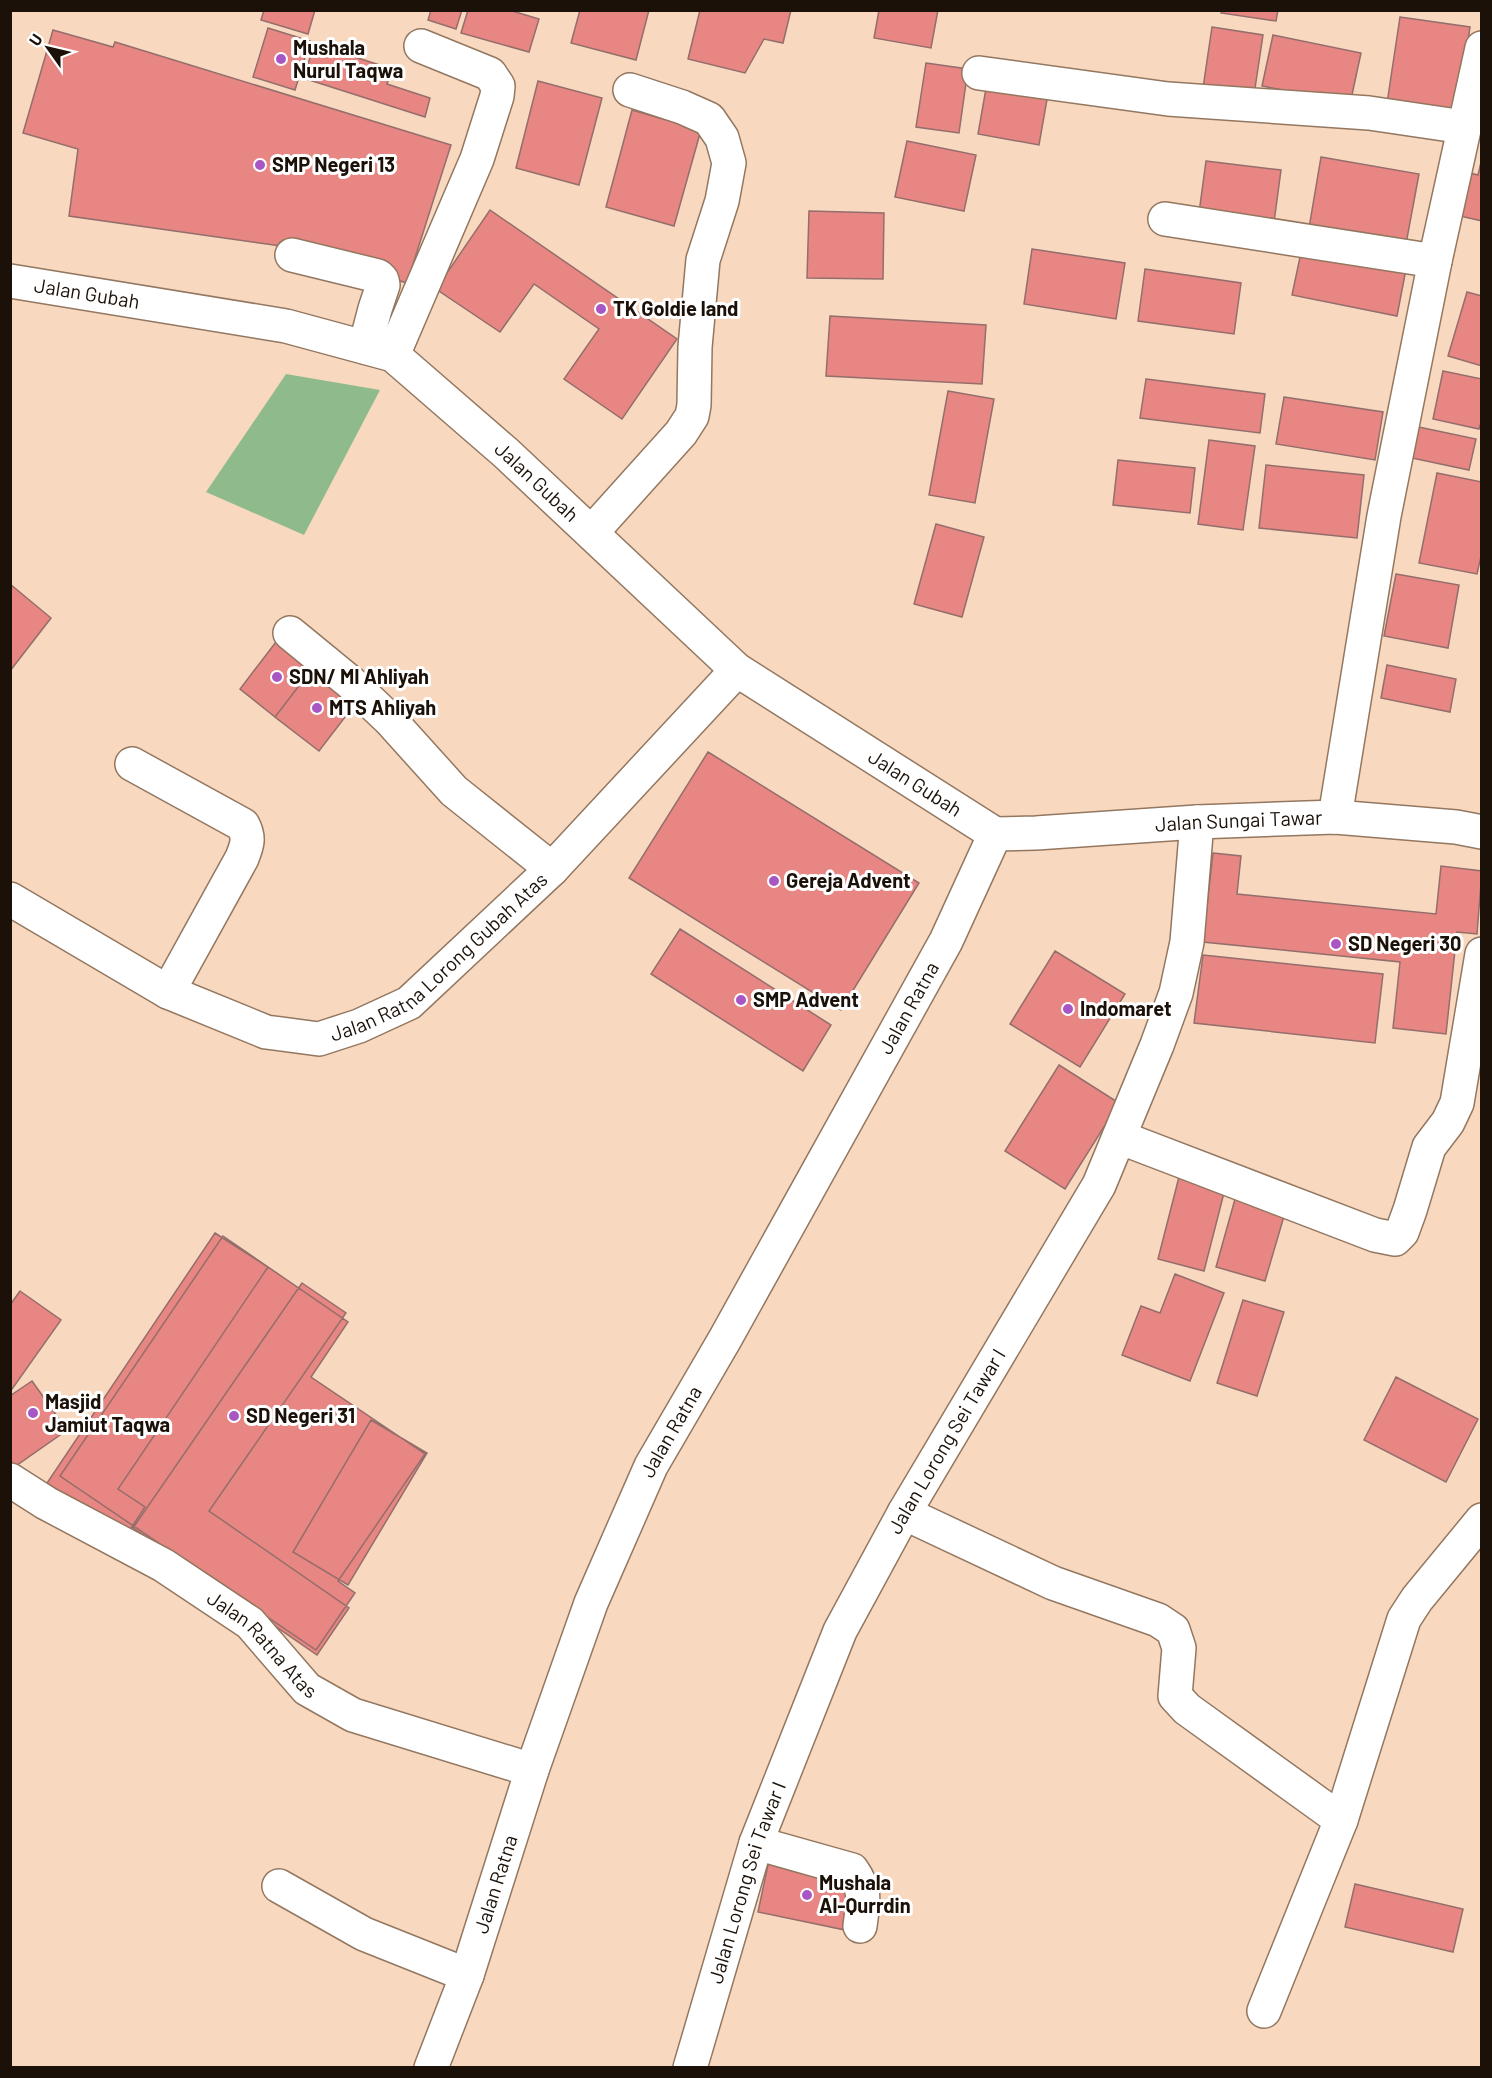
<svg xmlns="http://www.w3.org/2000/svg" width="1492" height="2078" viewBox="0 0 1492 2078" font-family="Barlow,sans-serif">
	<rect width="100%" height="100%" fill="#f8d9c0"/>
	<path fill="#8fbb8c" d="M286,374L380,390L304,535L206,492Z"/>
	<path fill="#e78682" stroke="#946e6b" stroke-width="1.5" d="M264,10H315L308,34L261,20Z
		M431,10H462L456,29L428,20Z
		M468,10H509L539,19L529,52L461,33Z
		M580,10H649L636,60L571,43Z
		M700,10L762,11L791,10L783,43L764,39L745,73L688,59Z
		M879,10H938L931,48L874,38Z
		M1222,10H1278L1276,21L1221,13Z
		M1400,17L1470,27L1458,112L1386,110Z
		M1212,27L1263,35L1254,95L1203,88Z
		M268,28L310,41L295,90L253,77Z
		M53,30L113,47L115,42L451,145L407,283L281,246L69,216L78,149L23,133Z
		M1273,35L1361,53L1350,104L1262,86Z
		M315,44L392,69L387,84L430,98L425,117L303,78Z
		M926,63L968,69L959,133L916,127Z
		M988,77L1049,88L1039,145L978,134Z
		M538,81L602,98L579,185L516,168Z
		M632,110L701,130L674,226L606,207Z
		M907,141L976,155L964,211L895,197Z
		M1321,157L1419,174L1406,244L1309,228Z
		M1482,158V221L1460,216L1470,173L1478,175Z
		M1206,161L1281,170L1273,230L1198,220Z
		M490,210L677,339L622,419L564,379L599,329L534,284L500,332L436,289Z
		M809,211L884,213L883,279L807,278Z
		M1303,243L1407,264L1397,316L1292,295Z
		M1032,249L1125,263L1116,319L1024,304Z
		M1145,269L1241,283L1234,334L1138,321Z
		M1467,292L1482,296V366L1448,356Z
		M830,316L986,325L982,384L826,376Z
		M1443,371L1482,379V419L1479,429L1433,419Z
		M1146,379L1265,394L1260,433L1140,418Z
		M948,391L994,399L975,503L929,495Z
		M1284,397L1383,412L1375,460L1276,444Z
		M1414,426L1476,439L1469,470L1407,457Z
		M1209,440L1255,446L1243,530L1198,524Z
		M1118,460L1195,468L1190,513L1113,505Z
		M1266,465L1364,475L1357,538L1259,528Z
		M1437,473L1482,482V552L1477,574L1419,563Z
		M936,524L984,537L962,617L914,604Z
		M1396,574L1459,585L1448,648L1384,636Z
		M10,584L51,618L10,671Z
		M279,638L315,665L275,717L240,689Z
		M315,665L359,699L319,751L275,717Z
		M1387,665L1456,679L1450,712L1381,698Z
		M708,752L919,883L841,1010L629,878Z
		M1213,853L1241,856L1237,894L1436,914L1441,866L1482,871L1477,934L1457,932L1446,1034L1393,1028L1400,962L1203,942Z
		M680,929L831,1025L803,1071L651,974Z
		M1055,951L1125,994L1080,1067L1010,1024Z
		M1203,955L1383,974L1375,1043L1194,1023Z
		M1059,1065L1119,1103L1065,1189L1005,1151Z
		M1180,1173L1226,1185L1204,1271L1158,1259Z
		M1237,1192L1287,1206L1265,1281L1216,1267Z
		M215,1233L268,1267L118,1489L145,1507L126,1536L47,1483Z
		M223,1236L348,1322L311,1377L425,1454L338,1581L355,1593L316,1650L60,1476Z
		M1175,1274L1224,1293L1190,1381L1122,1355L1141,1306L1160,1313Z
		M302,1283L346,1313L209,1511L349,1608L317,1655L133,1528Z
		M20,1291L61,1320L10,1392V1305Z
		M1243,1300L1284,1312L1257,1396L1217,1383Z
		M1396,1377L1478,1419L1446,1482L1364,1440Z
		M32,1381L67,1430L10,1470V1396Z
		M371,1420L427,1453L348,1585L293,1552Z
		M769,1860L857,1879L845,1930L758,1912Z
		M1355,1884L1463,1909L1453,1952L1345,1927Z"/>
	<g fill="none" stroke-linecap="round" stroke-linejoin="round">
		<defs>
			<g id="minor">
				<path d="M979,73L1168,99L1369,113L1464,127"/>
				<path d="M1165,219L1435,261"/>
				<path d="M292,255L378,276L382,280L383,285L375,309L365,347"/>
				<path id="s1" d="M10,281L286,326L393,355L506,453L737,670L995,834"/>
				<path d="M393,355L477,159L497,96L498,86L490,74L421,46"/>
				<path d="M592,532L681,433L692,416L694,405L695,347L703,260L722,201L729,163L722,138L709,119L682,107L630,90"/>
				<path d="M290,633L351,683L390,720L454,791L552,869"/>
				<path d="M132,764L243,825C250,838 247,845 242,858L168,992"/>
				<path d="M1335,817L1384,516L1435,261L1482,48"/>
				<path id="s2" d="M995,834L1036,833L1197,822L1335,817L1456,827L1482,832"/>
				<path id="s3" d="M10,899L168,992L266,1032L319,1039L359,1026L409,1003L552,869L737,670"/>
				<path d="M1119,1137L1375,1235L1395,1239L1402,1232L1410,1210L1429,1147L1448,1122L1457,1103L1482,954"/>
				<path id="s4" d="M10,1480L46,1503L163,1565L250,1623L307,1689L353,1715L532,1770"/>
				<path d="M904,1513L1053,1583L1158,1620L1173,1630L1179,1648L1175,1696L1187,1709L1341,1820L1264,2011"/>
				<path d="M1341,1820L1404,1619L1417,1599L1482,1520"/>
				<path d="M756,1843L852,1870C867,1891 863,1902 860,1926"/>
				<path d="M279,1886L364,1934L467,1975"/>
				<path id="s5" d="M431,2068L467,1975L532,1770L591,1603L651,1466L725,1339L946,941L995,834"/>
				<path id="s6" d="M690,2068L756,1843L840,1631L904,1513L1099,1185L1157,1045L1176,993L1187,942L1197,822"/>
			</g>
		</defs>
		<use href="#minor" stroke="#937760" stroke-width="36"/>
		<use href="#minor" stroke="#fff" stroke-width="33"/>
	</g>
	<g fill="#a956c5" stroke="#fff" stroke-width="2">
		<circle cx="281" cy="59" r="6"/>
		<circle cx="260" cy="165" r="6"/>
		<circle cx="601" cy="309" r="6"/>
		<circle cx="277" cy="677" r="6"/>
		<circle cx="317" cy="708" r="6"/>
		<circle cx="774" cy="881" r="6"/>
		<circle cx="1336" cy="944" r="6"/>
		<circle cx="741" cy="1000" r="6"/>
		<circle cx="1068" cy="1009" r="6"/>
		<circle cx="33" cy="1413" r="6"/>
		<circle cx="234" cy="1416" r="6"/>
		<circle cx="807" cy="1895" r="6"/>
	</g>
	<g text-anchor="middle" stroke-width="6" stroke-linejoin="round" paint-order="stroke">
		<g font-size="20" font-weight="bold" fill="#1b1108" stroke="#fff" text-anchor="start">
			<text x="293" y="55">Mushala<tspan x="293" dy="23">Nurul Taqwa</tspan></text>
			<text x="272" y="172">SMP Negeri 13</text>
			<text x="613" y="316">TK Goldie land</text>
			<text x="289" y="684">SDN/ MI Ahliyah</text>
			<text x="329" y="715">MTS Ahliyah</text>
			<text x="786" y="888">Gereja Advent</text>
			<text x="1348" y="951">SD Negeri 30</text>
			<text x="753" y="1007">SMP Advent</text>
			<text x="1080" y="1016">Indomaret</text>
			<text x="45" y="1409">Masjid<tspan x="45" dy="23">Jamiut Taqwa</tspan></text>
			<text x="246" y="1423">SD Negeri 31</text>
			<text x="819" y="1890">Mushala<tspan x="819" dy="23">Al-Qurrdin</tspan></text>
		</g>
		<g font-size="20" fill="#1b1108" stroke="#fff">
			<text dy="7" stroke="none"><textPath href="#s1" startOffset="78">Jalan Gubah</textPath></text>
			<text dy="7" stroke="none"><textPath href="#s1" startOffset="582">Jalan Gubah</textPath></text>
			<text dy="7" stroke="none"><textPath href="#s1" startOffset="1068">Jalan Gubah</textPath></text>
			<text dy="7" stroke="none"><textPath href="#s2" startOffset="244">Jalan Sungai Tawar</textPath></text>
			<text dy="7" stroke="none"><textPath href="#s3" startOffset="490">Jalan Ratna Lorong Gubah Atas</textPath></text>
			<text dy="7" stroke="none"><textPath href="#s5" startOffset="1167">Jalan Ratna</textPath></text>
			<text dy="7" stroke="none"><textPath href="#s5" startOffset="681">Jalan Ratna</textPath></text>
			<text dy="7" stroke="none"><textPath href="#s6" startOffset="680">Jalan Lorong Sei Tawar I</textPath></text>
			<text dy="7" stroke="none"><textPath href="#s4" startOffset="303">Jalan Ratna Atas</textPath></text>
			<text dy="7" stroke="none"><textPath href="#s6" startOffset="194">Jalan Lorong Sei Tawar I</textPath></text>
			<text dy="7" stroke="none"><textPath href="#s5" startOffset="195">Jalan Ratna</textPath></text>
		</g>
	</g>
	<rect width="1492" height="2078" fill="none" stroke="#1b1108" stroke-width="24"/>
	<g transform="translate(48 48) rotate(304)" stroke="#ffffff" stroke-width="4.5" paint-order="stroke">
	<path d="M0-4.5L10 22L0 15L-10 22Z" fill="#1b1108"/>
	<text y="-9" font-size="16" font-weight="bold" text-anchor="middle" fill="#1b1108">U</text>
	</g>
</svg>
